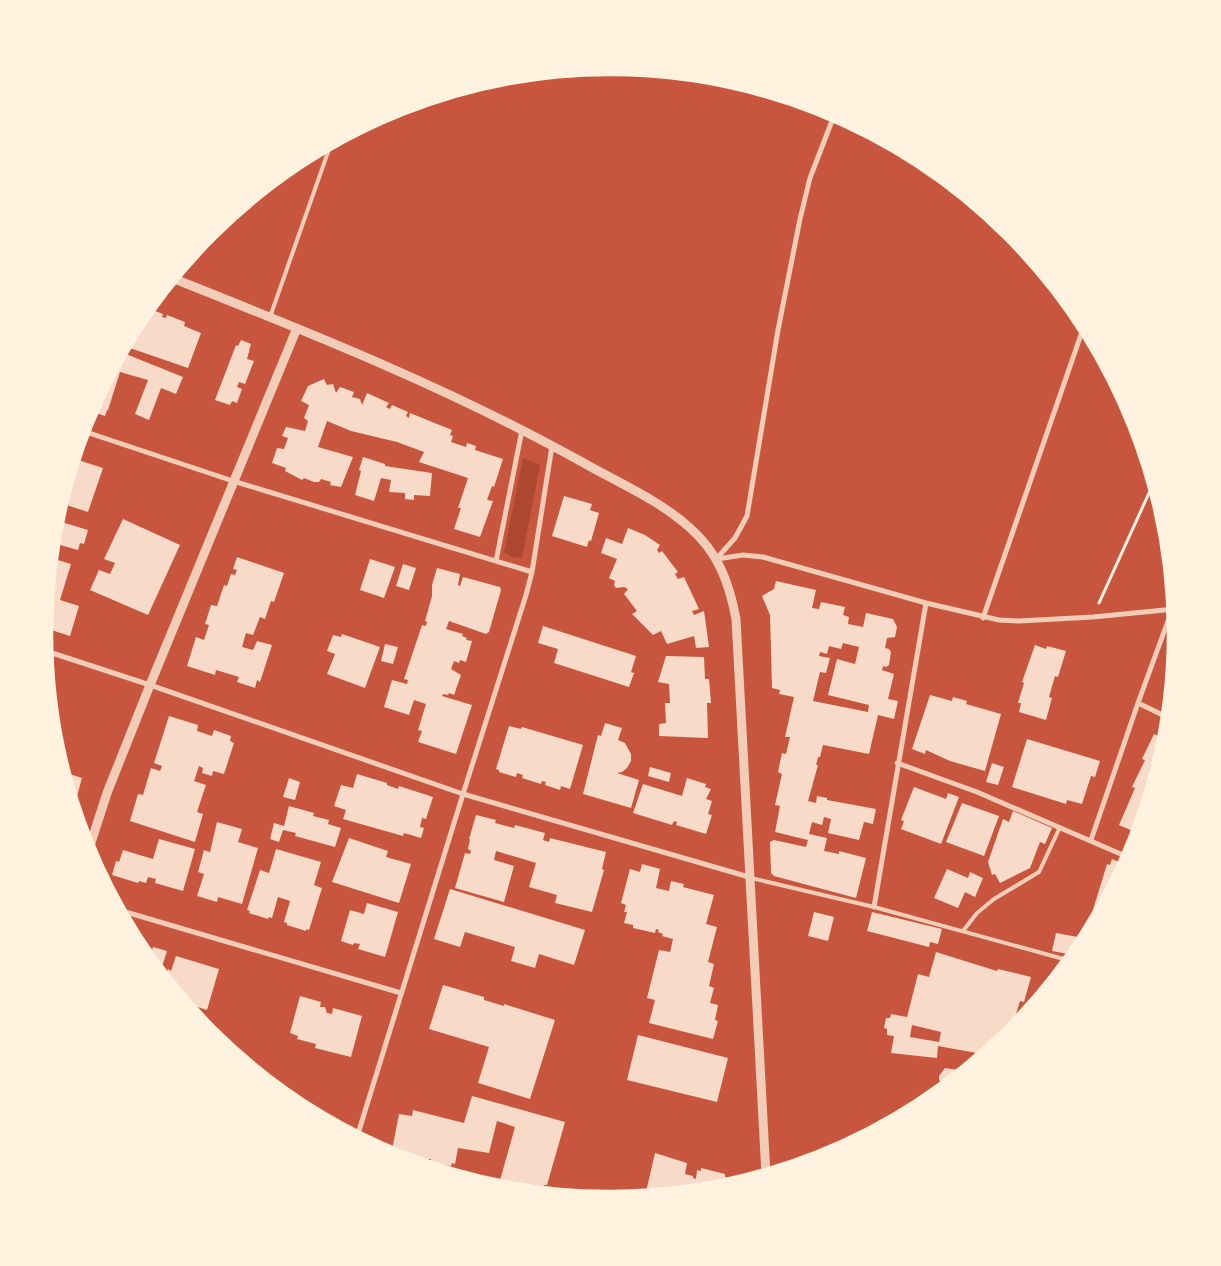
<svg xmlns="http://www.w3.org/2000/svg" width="1221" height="1266" viewBox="0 0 1221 1266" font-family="'Fira Sans Condensed',sans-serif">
	<rect width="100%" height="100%" fill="#c8553d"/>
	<path fill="#ae4732" d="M523,458L540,465L522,558L512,557L504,552Z"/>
	<path fill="#f7dbc8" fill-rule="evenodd" d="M153,310L163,314L162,317L166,318L167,315L185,322L184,326L201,333L188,368L124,346L139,318L143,313L150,316Z
		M241,340L251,344L247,359L254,361L245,384L239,382L237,387L242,389L237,403L232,401L230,405L215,400L236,345L238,346Z
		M121,352L183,377L176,394L161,388L149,420L135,414L148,380L120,372L108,410H107L105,416L90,411Z
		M324,379L327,385L333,384L336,393L340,387L354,392L352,397L360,399L362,405L367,393L389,403L386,407L390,409L392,405L408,412L406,416L409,418L410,413L452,430L450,435L453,436L451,442L466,447L467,443L476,446L475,450L503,459L494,487L492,486L487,500L493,501L480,537L454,529L461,508H458L468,478L419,462L424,452L397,442L351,431L327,421L318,447L353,457L341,487L330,485L331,482L321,479L319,482H314L304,478L302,480L285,471L286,468L272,463L277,448L284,449L288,438L282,436L286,427L305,431L308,421L304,418L309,405L301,401L308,386Z
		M363,457L385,464V466L432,473L430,496L414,495V500L405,499V493L389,492L391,480L381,478L374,501L355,495L361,471L359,470Z
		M78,460L103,468L88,512L60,503L73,463L77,464Z
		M564,496L592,504L590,510L599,513L591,541L589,540L587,547L552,536Z
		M123,519L180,545L148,615L90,590L99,570L110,574L115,563L104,559Z
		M55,520L88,530L84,544L80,543L78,550L53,543Z
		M628,528L645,535L660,545L657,550L659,553L662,551L678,572L675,574L678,579L684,577L699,609L692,611L694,615L704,611L709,647L696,648L694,636L667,644L661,631L653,635L632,614L637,611L624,594L628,589L624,587L616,588L614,585L615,581L609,578L617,559L601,553L606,538L622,544Z
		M237,557L284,573L274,602L271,601L265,619L260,617L253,635L246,633L242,647L253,650L257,641L272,645L260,682L257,680L255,688L237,682L239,677L216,670L215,675L187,666L196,637L204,640L209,625L205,624L211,605L217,606L224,585L227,586L231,574L235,575L237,570L233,569Z
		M51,558L71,564L60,600L79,606L70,636L48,629L50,623L45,622Z
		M370,559L395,567L384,598L360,590Z
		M403,564L416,568L409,590L396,586Z
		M437,568L460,574L458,585L460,586L463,577L500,587L501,590L489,632L486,634L449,621L446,629L463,634L462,636L467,638L466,640L472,641L466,662L460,660L459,663L454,661L451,669L461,675L454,695L449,693L448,695L443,694L442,696L472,705L456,754L418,742L422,731L418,730L426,704L414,700L409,715L384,707L392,680L407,684L408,680L404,679L422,625L426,626L427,622L425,621L432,596V585Z
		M776,581L816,590L812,608L819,609L821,602L845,607L843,615L849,617L848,624L863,627L866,613L893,619L897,627L895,637L887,638L885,648L889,649L891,652L889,665L886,667L883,666L882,670L894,674L888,699L898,701L894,719L878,715L869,754L823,745L820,757H818L816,765H818L808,801L816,803L817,796L827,798V800L876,809L873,824L864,822L859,840L828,833L831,819L824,817L822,825L812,822L809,834L827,838L824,851L839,854V851L866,858L856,898L774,876L771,873L770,842L774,840L806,847L808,840L775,832L780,806L775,805L782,774L778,772L782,753L786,754L790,737H785L794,697L779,694L780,690L772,688L770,615L762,596L774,589ZM843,643L859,647L855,664L837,659L828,695L869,705L868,712L813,701L820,672L826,673L830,658L819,656L820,652L827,654L829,646L841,649Z
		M543,626L636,656L631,672L634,673L629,687L554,663L558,649L538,643Z
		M342,634L380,647L365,688L327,674L335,654L327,651L333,635L341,637Z
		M385,644L398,647L393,664L381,661Z
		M1035,645L1046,649L1047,646L1066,651L1058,677L1055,676L1049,697L1052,698L1046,720L1019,712L1021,703H1018L1024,683L1022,682Z
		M666,656L704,657L705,679H709L711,703H707L708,738L659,736V724L666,723L665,703H670L669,684L658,682Z
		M1172,670L1174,671L1171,694L1165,691Z
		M930,695L952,701L953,697L967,701L966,704L1001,714L985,771L950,761L926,750L925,754L912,749Z
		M169,716L198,725L197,731L212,736L214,730L231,736L230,741L234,743L224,774L213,771L212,776L202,773L203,768L199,766L194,781L206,785L197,812L203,814L195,842L130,821L138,794L143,795L151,768L160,771L162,766L154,763Z
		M605,723L622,728L618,740L625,743L631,754V761L627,768L622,772L617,773L639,780L631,808L583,794L598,735L601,736Z
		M509,726L521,729L522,727L583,745L570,789L561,786L560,790L545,785L546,782L542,781L541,784L522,778L523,775L517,773L516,777L499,772V770L496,769Z
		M1154,734L1167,740L1166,744L1151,795L1144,793V794L1150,797L1138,838L1133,836L1135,832L1119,825L1135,788L1132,787L1145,760L1142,759Z
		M1027,739L1100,761L1095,777L1091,776L1082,804L1067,800L1066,804L1012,787Z
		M992,763L1004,767L998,785L986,782Z
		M650,767L671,773L669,782L648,776Z
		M63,772L82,778L74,807Z
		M357,774L387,783V785L398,789L399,786L433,797L426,819L422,818L420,827L424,828L421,838L404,833L403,836L343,819L346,810L334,806L341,785L353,788Z
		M289,778L300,782L295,800L283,797Z
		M687,778L706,784L705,787L711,789L706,799L712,801L708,814L712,815L706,834L676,825L677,822L674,821L672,825L633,813L643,784L682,796Z
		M914,787L946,799L948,793L959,797L941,844L901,829L904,821L901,820Z
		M962,803L999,816L984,856L946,842Z
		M289,806L314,813L313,816L329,820L328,824L341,828L335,847L295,836L296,833L283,830L279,842L270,839L274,823L284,826Z
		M1013,811L1052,828L1045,844L1040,842L1030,868L1000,883L995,874L992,875L988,862L1003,819L1009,822Z
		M476,815L496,820L495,823L514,828L515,825L545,833L543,840L549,842L550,838L606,852L602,869L604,870L592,912L555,903L557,895L529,887L536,863L496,851L494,860L514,866L504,902L455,888L465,853L470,854L471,851L468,849L470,839H469Z
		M217,822L242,829L238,842L258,848L242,904L218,897L217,902L197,896L204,874L198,872L204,850L210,852Z
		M349,838L388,851L386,857L411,864L399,903L332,882Z
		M159,839L195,849L183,891L155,883L156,879L148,877L146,883L139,881L138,883L112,875L116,861L119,862L123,850L153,859Z
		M276,849L321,862L314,885L322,888L309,930L306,929V931L287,925V923L284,922L290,901L278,897L272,918L269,917L268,919L249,913L250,911L247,910L260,870L269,873Z
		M1112,859L1126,865L1099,915L1092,913L1107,864L1110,865Z
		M642,864L660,869L656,888L669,891L671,881L684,884L683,887L714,895L706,924L717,927L708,962L714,964L709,986L714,988L710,1003L718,1005L715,1020L718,1021L713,1039L649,1023L655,1000L647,998L659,950L670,952L673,939L662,936L663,934L658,932L659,930L656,929L655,933L633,928V925L624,923L627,912H624L626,905L621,903L630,869L640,872Z
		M947,869L968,878L970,872L983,878L975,897L965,892L958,908L934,898Z
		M450,889L585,930L574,965L539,954L535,968L511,961L515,947L465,932L460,947L434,939Z
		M367,903L398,912L385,957L358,949L360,944L354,943L353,945L341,941L350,910L364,914Z
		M814,912L834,917L828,941L808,936Z
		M872,912L942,929L938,944L930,942L929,947L867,931Z
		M1056,933L1078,937L1074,955L1052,951Z
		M1084,935L1088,936L1078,952Z
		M136,942L143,944L141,950L151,953L153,947L167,951L160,973L139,948Z
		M936,952L997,971L998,969L1031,977L1024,1002L1020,1001L1013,1024L1018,1025L1011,1034L982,1058V1054L938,1046L937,1058L891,1053L894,1036L887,1035V1029L884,1028L886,1018H890L891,1014L907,1017L918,974L929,977ZM912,1025L941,1032L939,1042L910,1037Z
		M176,956L219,969L207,1010L185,1003L165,979L168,969L171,971Z
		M443,985L484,997V1000L504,1006V1004L555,1020L530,1099L478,1083L489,1047L429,1029Z
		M300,996L321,1002L320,1007H325L327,1013L332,1014L333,1008L362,1016L351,1057L315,1048L316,1044L297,1039L298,1036L290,1033Z
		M638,1035L728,1058L717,1102L627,1080Z
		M945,1068L965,1071L937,1095L938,1088L942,1084L939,1080V1076Z
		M472,1096L565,1122L547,1185H544L542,1193L523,1191L499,1184L515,1127L497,1121L489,1153L458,1148L455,1164L452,1163L451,1166L430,1162L431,1159H429L428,1161L391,1155L399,1114L412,1116L413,1110L464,1123Z
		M655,1153L687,1163L685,1174L693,1176V1178L696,1179L697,1170L701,1171V1168L725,1174V1177L728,1178V1182H735V1185L721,1189L645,1196Z"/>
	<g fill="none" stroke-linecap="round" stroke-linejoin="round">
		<path stroke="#fff3e0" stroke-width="3" d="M1099,603L1154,482"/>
		<path stroke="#f1ccb7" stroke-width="4" d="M270,317L328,152L329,144
			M751,878L874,907L1071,961
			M963,931L977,913L994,899L1039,872L1060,827"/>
		<path stroke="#f1ccb7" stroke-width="5" d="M83,431L233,481L532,572
			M717,558L735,538L747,516L778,330L800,219L810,178L835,113
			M717,559L743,555L763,557L926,603L999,620L1019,621L1093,617L1175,609
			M496,561L522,430
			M983,618L1085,323
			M46,651L150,685L463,794L749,877
			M1138,703L1169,718
			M897,763L977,792L1130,858
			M1091,840L1138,703L1172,610
			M874,907L926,603
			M119,910L401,993
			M357,1137L463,794L526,595L532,572L552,446"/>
		<path stroke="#f1ccb7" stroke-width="9" d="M172,278C311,333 451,389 582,462C617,482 659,500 689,527C718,552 729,582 736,619L766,1175
			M88,852L107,793L150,685L297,328"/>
	</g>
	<path d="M0 0H1221V1266H0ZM52 633a558 558 0 1 1 1116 0a558 558 0 1 1-1116 0Z" fill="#fff3e0" fill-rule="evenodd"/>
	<path fill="none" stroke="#fff3e0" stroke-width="2.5" d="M52 633a558 558 0 1 1 1116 0a558 558 0 1 1-1116 0Z"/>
</svg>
